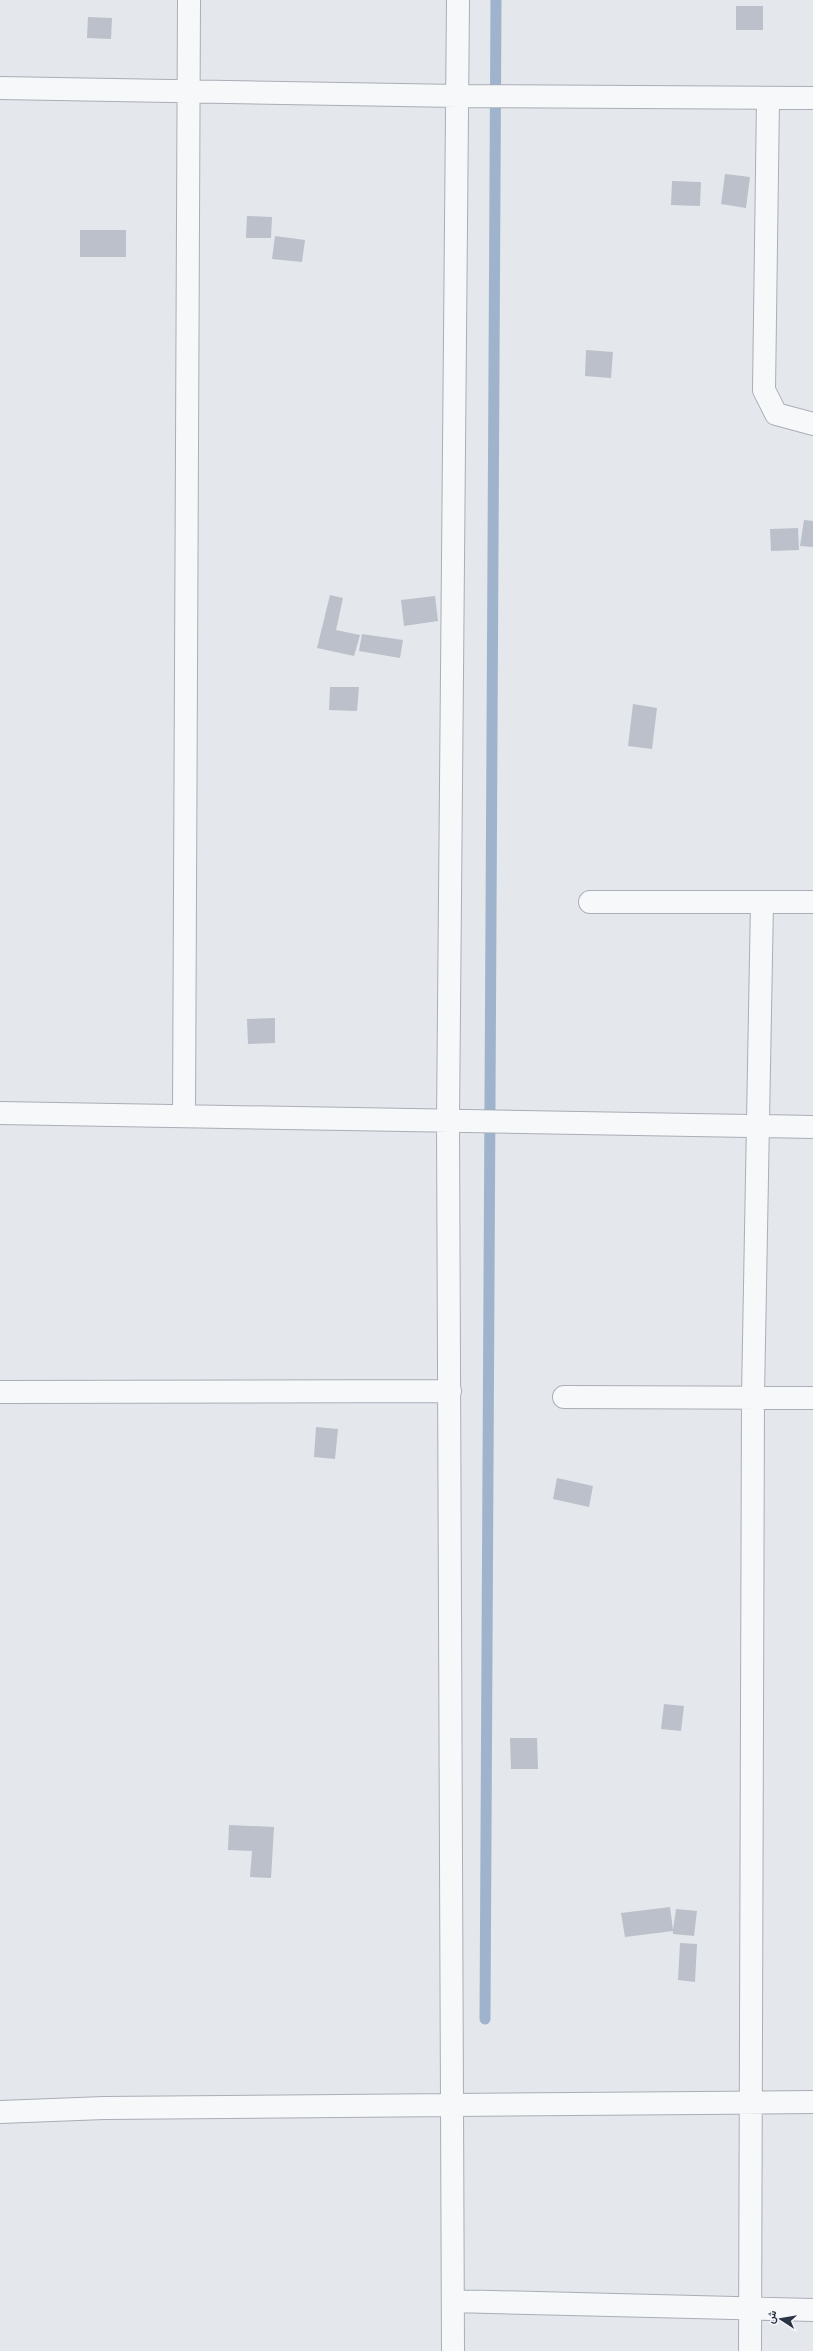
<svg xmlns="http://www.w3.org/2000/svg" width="813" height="2351" viewBox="0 0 813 2351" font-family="'Open Sans',Vazirmatn,sans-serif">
	<rect width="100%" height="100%" fill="#e4e7ec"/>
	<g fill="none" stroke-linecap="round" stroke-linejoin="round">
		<path stroke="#9fb4cc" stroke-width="11" d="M485,2019L496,0"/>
	</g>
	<path fill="#bbc0ca" d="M736,6H763V30H736Z
		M88,17L112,18L111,39L87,38Z
		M725,174L750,177L746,208L721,204Z
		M672,181L701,182L700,206L671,205Z
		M247,216L272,217L271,238H246Z
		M80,230H126V257H80Z
		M275,236L305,240L302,262L272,259Z
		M586,350L613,352L611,378L585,376Z
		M804,520L813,521V547L800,546Z
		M798,528L799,550L771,551L770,529Z
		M330,595L343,598L336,630L360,635L354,656L317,648Z
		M435,596L438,621L404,626L401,600Z
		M362,634L403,640L400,658L359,651Z
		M330,687H359L357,711L329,710Z
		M633,704L657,708L652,749L628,746Z
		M275,1018V1043L248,1044L247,1019Z
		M316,1427L338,1429L335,1459L314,1457Z
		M557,1478L593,1486L589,1507L553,1499Z
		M664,1704L684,1706L681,1731L661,1729Z
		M510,1738H537L538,1769H511Z
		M229,1825L274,1827L271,1878L250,1877L252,1851L228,1850Z
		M670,1907L673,1930L676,1909L697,1911L694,1936L673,1934V1931L625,1937L621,1913Z
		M680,1943L697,1944L695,1982L678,1980Z"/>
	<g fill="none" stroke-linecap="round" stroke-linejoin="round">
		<defs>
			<path id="minor" d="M0,88L458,96L813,98
				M768,99L764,390L776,414L813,424
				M590,902H813
				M0,1113L813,1127
				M184,1116L189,0
				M0,1392L450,1391
				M564,1397L813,1398
				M0,2112L104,2108L813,2102
				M453,2301L813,2310
				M453,2351L448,1121L458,0
				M750,2351L753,1396L762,902"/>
		</defs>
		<use href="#minor" stroke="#a9aeb7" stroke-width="24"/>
		<use href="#minor" stroke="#f7f8fa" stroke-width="22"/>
	</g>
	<g transform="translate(781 2319) rotate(282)" stroke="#f4f6f9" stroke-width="3" paint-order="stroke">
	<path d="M0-3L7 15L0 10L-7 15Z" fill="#2b3445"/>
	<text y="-6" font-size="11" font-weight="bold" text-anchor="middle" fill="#2b3445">ش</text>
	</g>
</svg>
